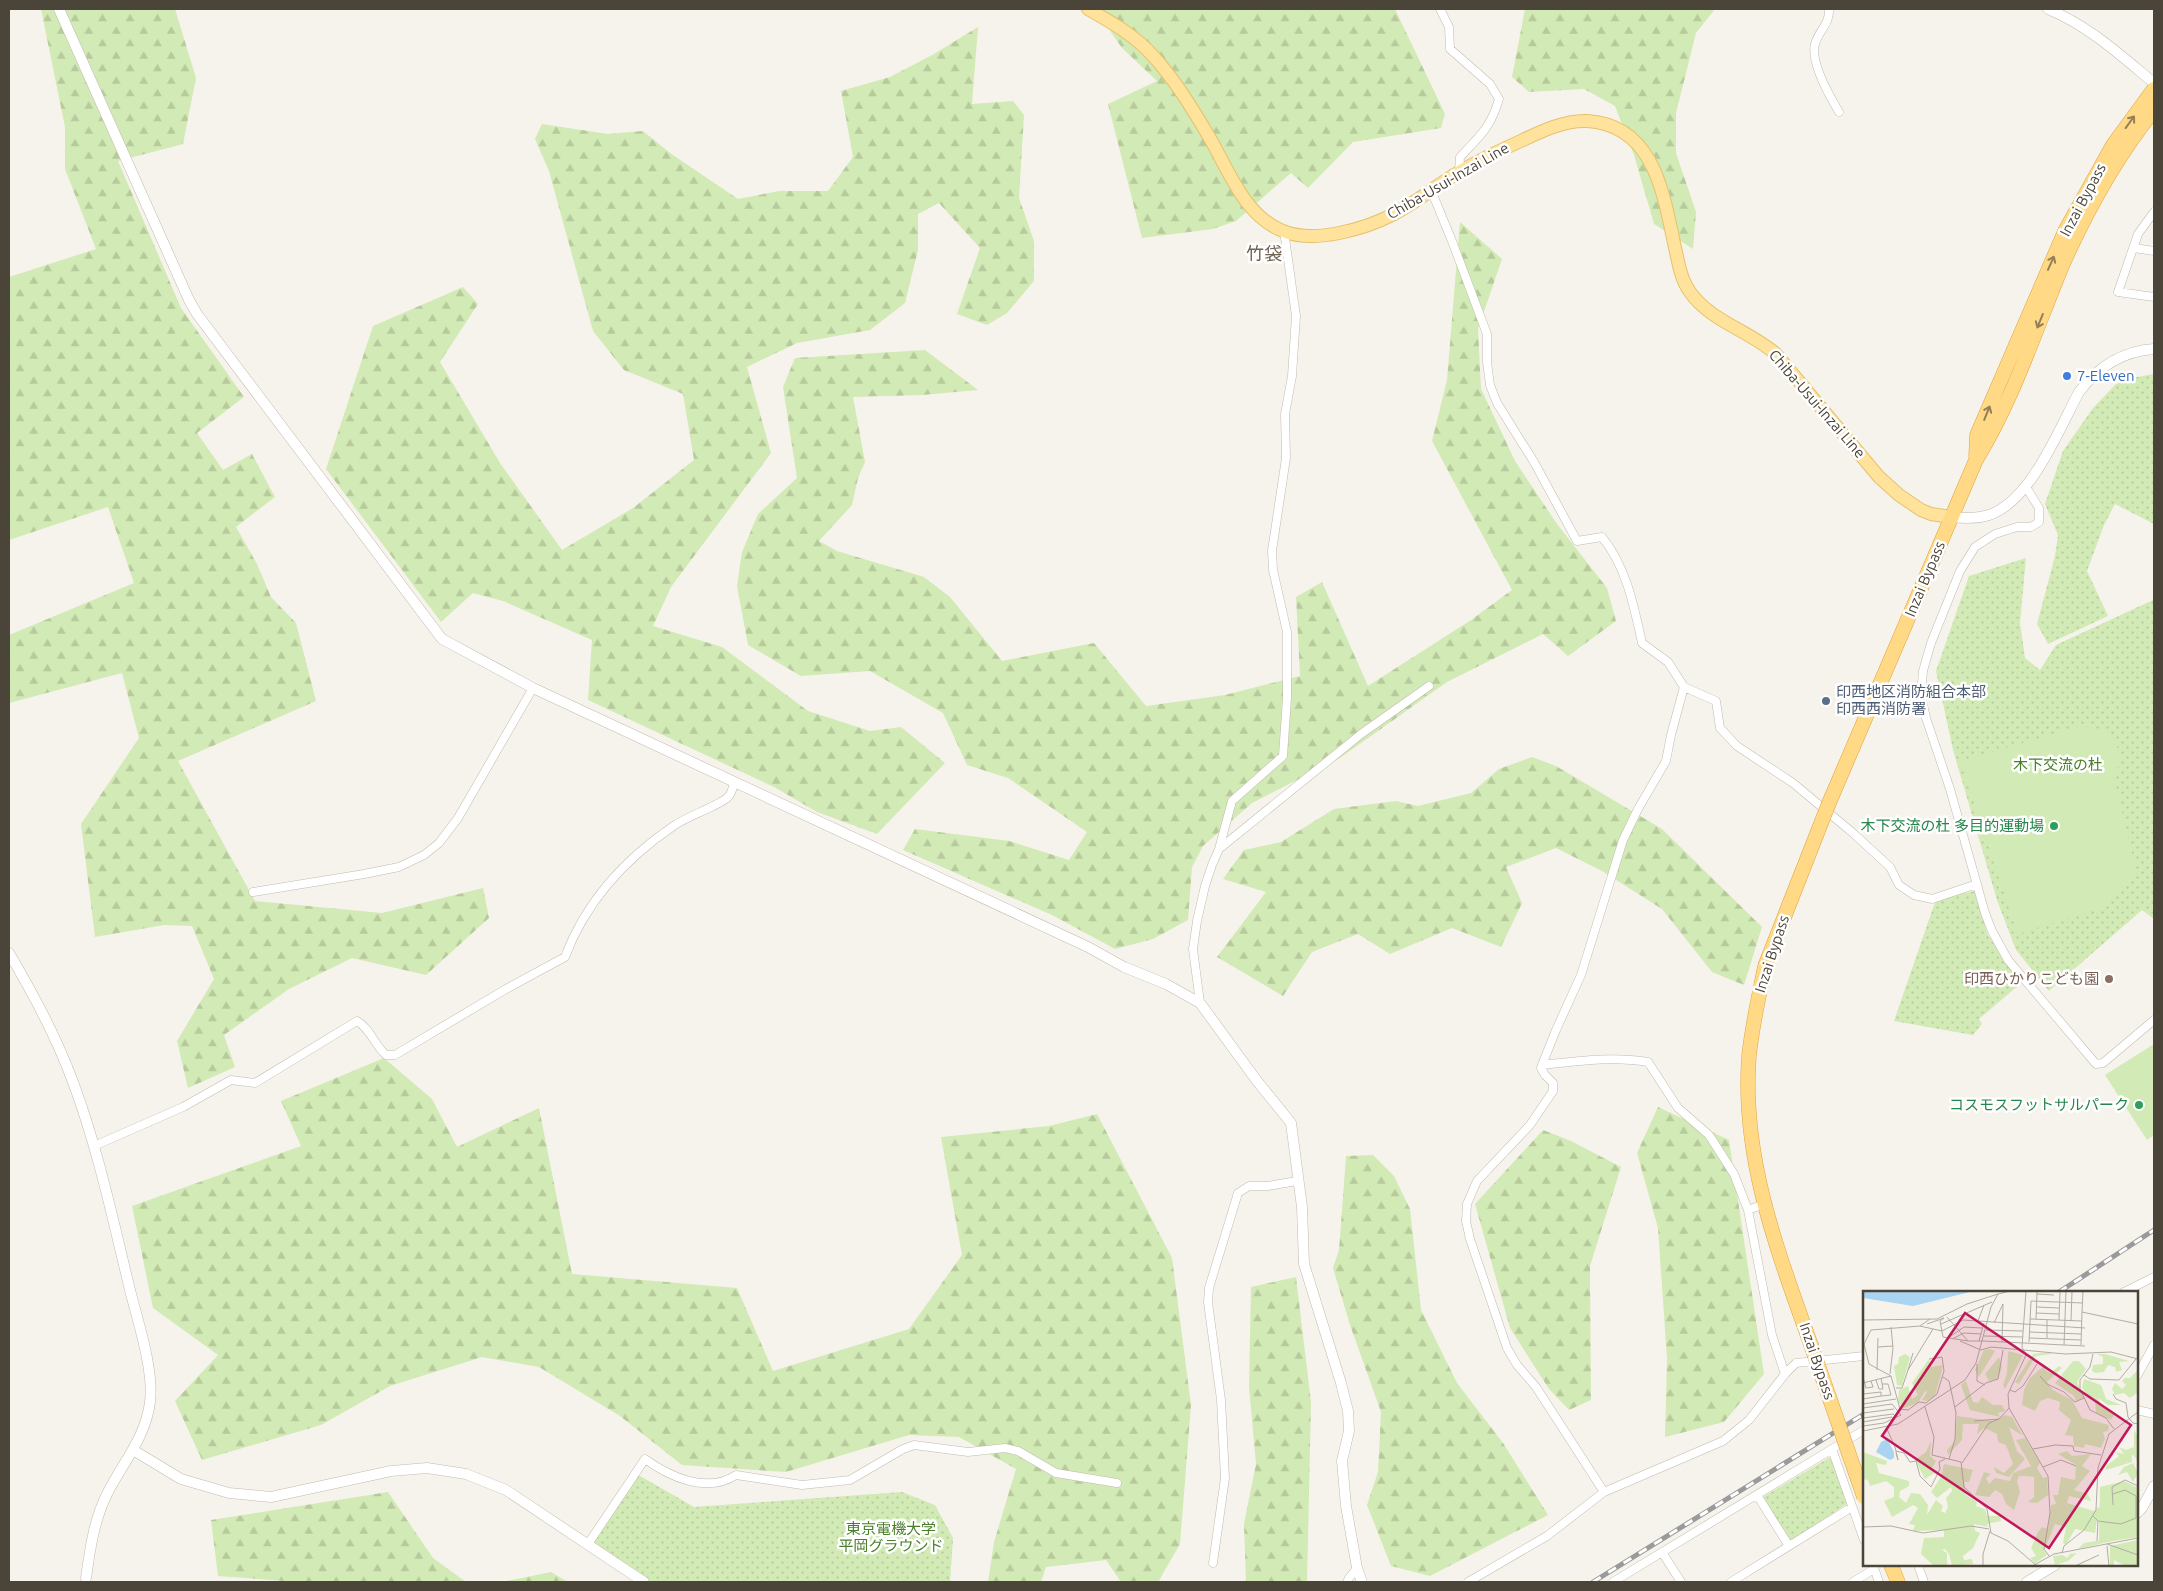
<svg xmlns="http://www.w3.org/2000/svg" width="2163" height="1591" viewBox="0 0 2163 1591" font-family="Ubuntu,'Noto Sans JP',sans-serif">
	<defs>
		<pattern id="green-dots" width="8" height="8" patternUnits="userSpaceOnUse" patternTransform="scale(1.25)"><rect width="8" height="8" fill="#d2eab5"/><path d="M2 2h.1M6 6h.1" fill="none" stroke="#b6ca9c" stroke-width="1.8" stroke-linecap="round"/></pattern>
		<pattern id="forest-firs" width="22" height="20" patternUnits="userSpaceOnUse" patternTransform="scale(1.25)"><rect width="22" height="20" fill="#d2eab5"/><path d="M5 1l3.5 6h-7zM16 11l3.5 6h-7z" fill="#b6ca9c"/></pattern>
	</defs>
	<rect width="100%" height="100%" fill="#f6f3ec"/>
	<path fill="url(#green-dots)" d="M2154,374V524L2115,504L2104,525L2087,571L2108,616L2048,644L2037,624L2055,556L2058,535L2045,504L2063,451L2093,408L2116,384L2137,377Z
		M2026,558L2020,623L2025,658L2040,670L2056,645L2153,600L2154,601V919L2142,910L2049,991L2016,950L1997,900L1953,750L1936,671L1969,576Z
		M1974,891L1988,935L2020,984L1979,1019L1982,1024L1973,1035L1894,1021L1934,905L1938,899Z
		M1830,1457L1848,1503L1792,1541L1788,1538L1763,1501V1497Z
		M635,1473L694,1507L902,1492L935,1505L953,1538L950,1582H643L588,1544Z"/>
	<path fill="url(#forest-firs)" d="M41,9H175L196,78L183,144L118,161L181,308L244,397L197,433L223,470L252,454L275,497L236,527L257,564L271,597L296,623L316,701L178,761L255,901L382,913L483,888L489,918L426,975L352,958L289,989L224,1035L235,1067L188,1088L177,1041L214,979L192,926L164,925L95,937L81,824L139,738L122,673L9,703V635L134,583L108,507L9,540V277L96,249L65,169V127Z
		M1095,9H1395L1445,114L1441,128L1353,142L1308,188L1291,173L1236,221L1213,229L1142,238L1108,104L1157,81L1122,48Z
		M1525,9H1715L1696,33L1676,113V153L1696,212L1693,249L1654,224L1634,155L1615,106L1584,89L1529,92L1512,77Z
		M978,27L972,104L1013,101L1024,115L1019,198L1034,241V281L1007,313L987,325L957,314L980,248L939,203L918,214V250L905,303L870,330L797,343L747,367L771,453L671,587L653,626L722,647L808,711L870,731L901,727L945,763L877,834L817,812L774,787L588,700L592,640L503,601L473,593L441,622L326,469L373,326L463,287L478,304L440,362L500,463L562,550L633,508L694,460L683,394L624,370L593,331L549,171L535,139L542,124L608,134L643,131L670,153L738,199L779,191H828L853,157L841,91L890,77L934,54Z
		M1460,222L1502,259L1478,329L1481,389L1515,461L1557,524L1607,588L1616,621L1568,656L1543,634L1447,682L1340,758L1252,803L1203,846L1192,867L1188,920L1153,939L1115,949L1052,915L903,850L915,829L1009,841L1069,860L1087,832L1008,778L967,765L943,713L870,671L801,676L748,645L737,586L742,552L758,514L797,478L783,387L795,358L925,350L978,390L922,395L853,397L865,462L858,478L852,505L819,541L837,551L924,577L950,597L1002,661L1094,643L1146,706L1225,695L1300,676L1296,597L1322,582L1368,686L1471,620L1512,590L1432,441L1447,380Z
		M1532,757L1556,766L1662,829L1762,927L1744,985L1712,972L1662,909L1602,871L1556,848L1506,867L1522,903L1501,947L1452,928L1390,954L1358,934L1312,952L1283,996L1217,957L1266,892L1223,879L1244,850L1281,842L1334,809L1396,801L1418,806L1471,793L1499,769Z
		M384,1058L432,1099L457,1147L539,1108L572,1274L737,1288L773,1371L909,1329L962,1255L941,1137L1049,1126L1097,1114L1172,1258L1191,1405L1180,1544L1158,1582H1121L1106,1560L1046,1567L1041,1582H988L994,1542L1016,1469L959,1437L909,1435L786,1472L682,1465L620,1416L539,1367L482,1357L390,1386L321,1425L202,1460L175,1401L218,1355L153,1308L132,1206L301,1146L281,1101Z
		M1658,1107L1729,1140L1764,1374L1724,1422L1665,1437L1667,1359L1658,1228L1637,1153Z
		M1543,1130L1571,1141L1621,1167L1590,1266L1591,1400L1569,1410L1549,1389L1510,1328L1475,1204Z
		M1373,1155L1394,1176L1410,1209L1421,1310L1457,1383L1503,1443L1548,1515L1430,1576L1391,1566L1367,1505L1378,1472L1381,1412L1350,1325L1333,1268L1339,1250L1346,1156Z
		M1296,1277L1311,1402L1307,1582H1246L1244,1524L1256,1464L1249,1387L1251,1287Z
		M388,1492L433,1558L466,1582H298L218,1576L211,1520Z
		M551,1572L568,1582H502Z"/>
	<path fill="#d2eab5" d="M2081,726L2106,730L2121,753L2115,781L2136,870L2104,907L2018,934L1961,761Z
		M2154,1044V1135L2147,1140L2105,1075Z"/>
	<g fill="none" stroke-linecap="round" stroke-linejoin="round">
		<defs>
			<path id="minor" d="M1440,9L1449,27L1450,49L1490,84L1499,99C1491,127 1480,136 1460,157L1459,172
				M1829,9C1830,24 1819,30 1815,44C1810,62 1830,97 1839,112
				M1431,190L1452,241L1487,334V362L1490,385L1497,403L1534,462L1577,541L1602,537C1626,566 1634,606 1642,643L1668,662L1684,687L1716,701L1720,728L1737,746L1793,783L1853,833L1890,867L1899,885L1914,895L1932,899L1977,884
				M2154,212L2138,234L2118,292L2154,297
				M2134,248L2154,251
				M2026,487L2039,508V522L2031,527H2017L1995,534L1975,547L1960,571L1931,643L1923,671L1921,696L1926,718L1950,789L1985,913L1992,931L2008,960L2096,1064L2103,1063L2154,1020
				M1219,849L1232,801L1283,756L1287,698V632L1273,570L1272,551L1286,458L1285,414L1292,376L1296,316L1284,231
				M253,892L364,874L399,867L424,855L439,843L458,818L533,688
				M1200,1003L1193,949L1197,921L1205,886L1212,865L1219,849L1361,734L1429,686
				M1542,1065C1578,1061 1612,1056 1648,1062L1678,1108L1709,1135L1734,1174L1748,1210
				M94,1146L183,1107L231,1080L255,1083L357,1021C370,1028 375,1046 386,1055H395L506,989L565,957C586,901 626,858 675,825C686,817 723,804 729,796C732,792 733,786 735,782
				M1764,1204L1748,1210L1772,1335L1785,1374
				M2124,1292L2154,1277
				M2137,1376L2154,1345
				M2137,1410L2154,1414
				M1832,1449L1864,1430
				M1604,1492L1536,1387L1517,1365L1507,1348L1470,1239L1466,1221L1467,1204L1477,1181L1530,1125L1553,1091V1083L1545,1075L1541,1068L1542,1065L1556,1030L1581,975L1623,840L1638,809L1666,761L1671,735L1684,687
				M1757,1495L1789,1546
				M588,1544L645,1459C670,1477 707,1494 736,1475L802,1485L850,1480L903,1449L914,1445L968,1452L1005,1448L1018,1451L1056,1473L1117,1483
				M1662,1552L1681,1582
				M1213,1563L1225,1478L1221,1400L1208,1302L1209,1288L1238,1193L1249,1186H1268L1297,1181
				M1873,1565L1879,1582
				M1918,1565L1924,1582
				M1347,1582L1349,1578L1357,1568
				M1468,1582L1547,1536L1604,1492L1723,1441L1749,1420L1785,1374L1796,1363L1864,1356
				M1613,1582L1832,1449L1864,1540
				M1731,1582L1852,1507
				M1853,1582L1874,1569"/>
			<path id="tertiary" d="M59,9L189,300L197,314L442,639L533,688L1088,947L1124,967L1166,984L1200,1003L1257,1081L1291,1123L1302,1207L1304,1264L1341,1383L1348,1411L1349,1431L1342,1461L1346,1506L1357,1568L1362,1582
				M2048,9C2089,26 2120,55 2154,83
				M1951,517C1964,518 1977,519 1989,515C2031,501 2059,429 2079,392C2098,367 2122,351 2154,349
				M9,953C34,995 56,1036 73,1082C98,1149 113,1220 130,1290C138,1322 154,1370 150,1402C146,1437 122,1464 107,1494C94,1520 90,1549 86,1578
				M133,1450L181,1479L229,1493L271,1497L391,1471L427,1468L466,1474L506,1490L644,1582
				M2137,1513L2142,1508L2154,1486
				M2027,1582L2055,1565"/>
			<path id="primary" d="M1088,9C1111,22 1136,36 1154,57C1175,80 1192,108 1208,135C1229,170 1244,216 1283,231C1314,244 1365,229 1394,214C1417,202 1437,185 1459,172C1479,160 1501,150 1523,140C1542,131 1565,120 1587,121C1653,125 1663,191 1674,243C1678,260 1680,278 1690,292C1710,321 1750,331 1776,354L1879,477L1899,495L1921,510L1931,514L1951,517"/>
			<path id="trunk" d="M1976,456L1977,435L2065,231L2113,145L2154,89
				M1829,803L1976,460C2013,400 2035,331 2062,266C2086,212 2117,156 2154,110
				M1765,966C1759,996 1752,1026 1749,1056C1741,1158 1778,1252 1811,1345
				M1891,1565L1898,1582"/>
		</defs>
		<use href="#minor" stroke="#c2bbae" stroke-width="9"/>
		<use href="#tertiary" stroke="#c2bbae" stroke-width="11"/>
		<use href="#primary" stroke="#e6c16a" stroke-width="14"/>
		<use href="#trunk" stroke="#e0a43c" stroke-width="15"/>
		<use href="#minor" stroke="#fff" stroke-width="8"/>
		<use href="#tertiary" stroke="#fff" stroke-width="10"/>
		<use href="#primary" stroke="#ffe39c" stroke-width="12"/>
		<use href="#trunk" stroke="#ffd985" stroke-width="14"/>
		<defs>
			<path id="rail" d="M2059,1292L2154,1230
				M1593,1582L1864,1414"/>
		</defs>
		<use href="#rail" stroke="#9a9a9a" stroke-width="5"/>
		<use href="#rail" stroke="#fff" stroke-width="3" stroke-dasharray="9" stroke-linecap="butt"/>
		<defs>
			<path id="trunk-bridge" d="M1765,966L1829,803
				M1811,1345L1864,1497"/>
		</defs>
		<use href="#trunk-bridge" stroke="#e0a43c" stroke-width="15" stroke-linecap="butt"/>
		<use href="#trunk-bridge" stroke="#ffd985" stroke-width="14"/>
	</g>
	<defs><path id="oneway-shaft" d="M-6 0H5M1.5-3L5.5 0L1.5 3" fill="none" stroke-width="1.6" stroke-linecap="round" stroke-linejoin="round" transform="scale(1.25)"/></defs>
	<g stroke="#938057">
		<use href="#oneway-shaft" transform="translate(2130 122) rotate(-54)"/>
		<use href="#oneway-shaft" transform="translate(2051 263) rotate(-66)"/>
		<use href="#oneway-shaft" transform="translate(2040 321) rotate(112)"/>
		<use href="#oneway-shaft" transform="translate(1987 413) rotate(-68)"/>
	</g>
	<circle fill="#3f7fe0" stroke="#fff" stroke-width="2" cx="2067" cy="376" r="5"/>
	<circle fill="#5c6f8a" stroke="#fff" stroke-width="2" cx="1826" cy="701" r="5"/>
	<g fill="#2e9e5b" stroke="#fff" stroke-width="2">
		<circle cx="2054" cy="826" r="5"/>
		<circle cx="2139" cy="1105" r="5"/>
	</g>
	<circle fill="#8d6e63" stroke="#fff" stroke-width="2" cx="2109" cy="979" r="5"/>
	<g text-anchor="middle" stroke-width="5" stroke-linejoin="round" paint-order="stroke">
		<g font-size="15" fill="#4b4439" stroke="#fff">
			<text transform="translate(1448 181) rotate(-30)" y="5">Chiba-Usui-Inzai Line</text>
			<text transform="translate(2083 200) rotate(-62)" y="5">Inzai Bypass</text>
			<text transform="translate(1817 404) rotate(49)" y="5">Chiba-Usui-Inzai Line</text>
			<text transform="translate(1925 579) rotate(-67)" y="5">Inzai Bypass</text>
			<text transform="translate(1772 954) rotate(-72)" y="5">Inzai Bypass</text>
			<text transform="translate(1817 1361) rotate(71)" y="5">Inzai Bypass</text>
		</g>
		<g font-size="15" fill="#366cbe" stroke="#fff" text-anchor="start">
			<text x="2077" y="381">7-Eleven</text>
		</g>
		<g font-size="15" fill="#4e5e75" stroke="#fff" text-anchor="start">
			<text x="1836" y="697">印西地区消防組合本部<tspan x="1836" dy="17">印西西消防署</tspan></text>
		</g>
		<g font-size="15" fill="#4a7f2a" stroke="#fff">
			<text x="2058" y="770">木下交流の杜</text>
			<text x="891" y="1534">東京電機大学<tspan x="891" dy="17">平岡グラウンド</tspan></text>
		</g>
		<g font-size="15" fill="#27864d" stroke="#fff" text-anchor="end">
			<text x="2044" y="831">木下交流の杜 多目的運動場</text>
			<text x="2129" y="1110">コスモスフットサルパーク</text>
		</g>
		<g font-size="15" fill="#785e54" stroke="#fff" text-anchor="end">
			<text x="2099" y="984">印西ひかりこども園</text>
		</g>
		<g font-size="18" fill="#6e6250" stroke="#fff">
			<text x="1264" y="260">竹袋</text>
		</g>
	</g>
	<g transform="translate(1863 1291)">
		<rect width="275" height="275" fill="#f6f3ec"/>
		<path d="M42,63L47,66L39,95L34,94L31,75L35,73L36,66ZM66,68L68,76L80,74L72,105L64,110L59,109L64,101L62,100L55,112L41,117L35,111L36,99L45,95L49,108L55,104L49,92ZM210,70H216L223,78L214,91L221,107L213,110L211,105L192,92ZM261,190L275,197V246L236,252L237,196Z" fill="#d2eab5"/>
		<path d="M127,58L132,60L116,86L112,79L121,59ZM145,60L160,64L142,98L140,94L144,82ZM186,61L189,63L173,65L156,93L152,91L170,63ZM234,63H242L266,70L256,71L259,79L253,81L252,76L245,74L241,81L233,82L229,80L230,74L240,73V66ZM136,66L139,76L135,88L126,90L122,83ZM182,74V79L187,82L196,75L199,77L184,91L190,99L209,109L219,127L246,134L245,140L240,141L242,148L238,157L222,153L221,157L211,155L210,145L202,144L208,129L196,119L197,111L185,107L177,110L172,120L159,114L161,99L167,87ZM275,79V101L267,107L261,102L252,104L249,98L252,92L259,98L263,94L259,90L262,87H267ZM221,88L238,94L243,108L258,114H245L235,107L239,115L251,124L248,129L233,122L232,110L225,107L219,96ZM103,90L110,111L115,112L119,106L130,114H139L142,120L135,122L137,126L107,119L98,94ZM142,124L149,126L160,145L146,136L154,160L162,168L146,186L133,182L131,176L141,182L150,173L143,154L135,151L134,143L128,140L121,137L114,143L116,133H100L99,149L85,164L84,159L92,150L94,125L131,130ZM271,139L275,146V170L269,163V171L243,179V175L256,165L252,161L261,163L256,156L263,159L271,156ZM162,147L177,172L174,177L180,187L184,186L185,204L174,212L165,211L171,206V186L163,185H156L154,191L157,201L151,219L143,213L139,203L132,199L126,206L112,204L121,181L128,183L123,187L126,193L132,187L147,190L150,182L168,175L153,149ZM68,150L67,165L73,170L69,177L72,182L62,188L52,169L63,161ZM204,160L209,165L228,163L219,175L227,180L211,199L225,203L228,210L206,205L204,212L231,220L239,214L238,199L245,197L244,228L264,231L234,229L232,242L212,238L203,254L200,252L203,236L192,233L181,260L184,264L172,272L167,267L173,265L168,257L175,241L179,236L185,238L188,214L193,213L190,204H195L198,186L212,189L213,174L195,163ZM0,161L24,170L23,174L13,172L16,182L46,190V195L37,200L36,206L43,212L48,202L57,203L65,214L64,224L73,209L80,215L78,220L82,222L85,216L83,207L89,200L88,196L74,207L68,201L78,186L81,173L110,179L106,191H101L103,204L114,211L113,215L122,218L124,225H137L138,230L124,233L125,236L111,233L112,240L117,242L110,257L100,265L101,269L109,268L110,273L89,275L86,263L82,258L79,259L84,262V275H71L58,263L61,247L81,246V239L50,240L52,234L46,233L55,217L50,214L29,226L21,210L31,206V196L23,190L7,195L5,189L0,188ZM270,172L275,182L270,191L264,181L255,184L261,176ZM258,237L268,238L275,244L215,258L221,252L258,246ZM275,249V275H262L251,269V275H247V255ZM214,262L205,270L192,274L190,265L200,264L204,267L207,263Z" fill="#d2eab5"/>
		<path d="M261,192L275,200V220L273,205L262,198L251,201L250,197Z" fill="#d2eab5"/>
		<path d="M71,78L79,80L74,96L62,91L67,79Z" fill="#d2eab5"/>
		<path d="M0,0H111L50,15L0,7ZM24,148L31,161V167L27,169L13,161L18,151Z" fill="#a9d4f2"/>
		<path fill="none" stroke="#b2ada4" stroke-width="1" d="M163,0L159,56L163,64L145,103L146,117L185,185L187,222L181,258L186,265M220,0L219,21L275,33M174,3L191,4M174,16L196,17M173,22L196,23M84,26L105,50H120M167,28L219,30M173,28L174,1M0,29L74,28L104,13L135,3M196,29L197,0M115,30L121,14M208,30L209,0M131,32L140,13L139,51M64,33L81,27L77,30L80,46L105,50M78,33L129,11M57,35L79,40L100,29L222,37M123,39L160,40M166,41L218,43M121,45L160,46M85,47L101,36L119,37M91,47L101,42L118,43M166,47L218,49M184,47V29M97,50L118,59L128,56L202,63L248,61L275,68M116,50L121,32M120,50L222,55M166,51L168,10L220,12M201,54L203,0M218,54L219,21M15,56L30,55M230,63L227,76L217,89V98L227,119L243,127L251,138M114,73V90L122,94M14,79L15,47M45,79L50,62M27,83L30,57L28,36M221,84L227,88L256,89L273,68M28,85L37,118L45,119L56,111L63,112L74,103L81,80L79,66L66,68M177,85L184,93L201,101L212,111L221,107M0,86L3,97L10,96L8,90M80,86L86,90L93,122L92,148L86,168M13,89L16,98H20L18,87M0,92L28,85L6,73L1,53L8,39L57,35L67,28M33,97H39L45,79L70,38M147,99L152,101L160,95L174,73M0,103L18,101V105L28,104L25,93H19M250,103L253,108L263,112L265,126L270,132L275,133M0,108L18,105M0,113L33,108M62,116L71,146L69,164L98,171L101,196L124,218L128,242L145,250L174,275M92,116L123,92L135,88L140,59M0,117L29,113L38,124L21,132L0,135M0,122L31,118M0,127L30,123L34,127M111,130L136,128L146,117M0,131L29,126L30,129M24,138L32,156L35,169L33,162M0,140L35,133L102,89L113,72L128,16L135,3L147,0M170,158L192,154L210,155L211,160L238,164M33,160L41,162L47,171L53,170L57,185L68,196L77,178L76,171L82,168M99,172L126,132L136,128M180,176L198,169L213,175M249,196L262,189L275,195M249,196L250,214M230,225L235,230L234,250M235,230L258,233L273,227V205L262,199L250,203M0,236L28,235L60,242L108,235L126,238M244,253L275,264M244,255L246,275M199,262L201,255L221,239L233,219L235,177L246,143L275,121M171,274L191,263L275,247M120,275V263L127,240M212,275L236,264"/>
		<path fill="#c2185b" fill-opacity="0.15" stroke="#c2185b" stroke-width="2.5" d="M102,22L268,134L186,257L19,145Z"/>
		<rect width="275" height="275" fill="none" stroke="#4b4439" stroke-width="2.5"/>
	</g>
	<rect width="2163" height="1591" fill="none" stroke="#4b4439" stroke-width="20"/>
</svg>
